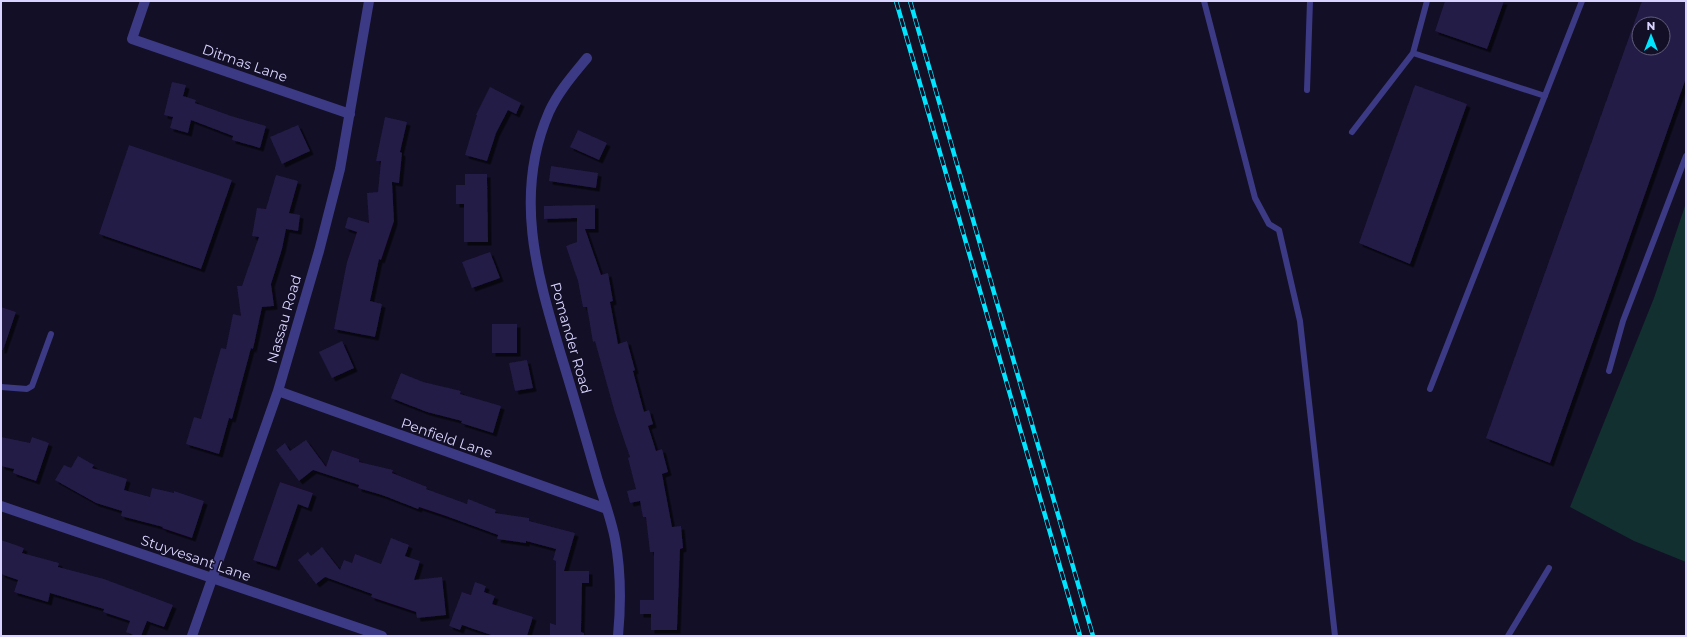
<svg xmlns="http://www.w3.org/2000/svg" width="1687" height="637" viewBox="0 0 1687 637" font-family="Montserrat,sans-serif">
	<defs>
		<filter id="shadow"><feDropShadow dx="3.5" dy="3.5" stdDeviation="0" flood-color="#0009"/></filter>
	</defs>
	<rect width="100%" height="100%" fill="#130f26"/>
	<path fill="#12302f" d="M1686,203V562L1634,541L1570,507L1654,298Z"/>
	<path fill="#241b47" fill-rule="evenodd" filter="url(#shadow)" d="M1445,1H1504L1487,49L1435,31Z
		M1642,1H1686V78L1550,463L1486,438ZM1639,24H1663V48H1639Z
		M172,82L186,85L183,96L196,100L195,103L231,116L266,126L260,148L232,140L233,136L191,120L188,133L170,128L173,117L164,115Z
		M1415,85L1467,104L1410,264L1359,243Z
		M490,87L521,103L516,114L508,110L496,133L487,161L465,155L477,115H476Z
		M385,117L407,122L400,152L402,153L399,183L392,182L394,221L381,260L379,259L370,301L382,304L375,337L334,329L347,262L357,232L345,228L348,217L369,223L367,193L378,192L381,161H376Z
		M298,125L310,151L282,164L270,137Z
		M578,130L607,143L599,160L570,147Z
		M129,145L232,180L201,269L99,234Z
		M551,166L598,173L596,188L549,181Z
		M465,174H487L488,242H464V204H456V185H465Z
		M276,175L298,181L289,213L300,215L298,231L286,229L282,249L271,284L274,306L262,307L253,349L251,348L232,419L229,418L219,454L186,444L194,417L201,419L221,348L226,349L233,314L241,316L237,286H242L259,237L252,236L257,208L266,209Z
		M595,205V229H585L601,275L608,273L613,301L610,302L618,344L627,341L635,370L633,371L644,412L649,410L653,424L648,426L656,451L662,449L668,472L662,474L672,527L681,526L683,548L680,549L677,630H651V614H640V600H654V552H650L646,517H643L640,501L630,503L627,491L636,489L628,458L630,457L615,413L595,341L593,342L587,307H583L578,281L566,246L577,242V218L544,219V206Z
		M490,252L500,278L472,288L462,262Z
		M1,307L16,312L3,350H1Z
		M492,324H517V353H492Z
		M342,341L354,368L332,378L319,352Z
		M527,360L533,388L515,391L509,363Z
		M401,373L423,382L461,391L460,394L501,406L493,433L461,423L462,421L427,412L391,398Z
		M1,437L30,443L32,437L49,443L36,481L13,473L14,469L1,466Z
		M306,440L326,467L332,450L359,459V462L393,470L392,473L427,487L426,489L467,504L468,499L496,510L495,513L529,518V521L575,533L564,571H589V583H582L581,632L584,633V636H550V623L556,625V561L553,560L556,549L526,541V543L497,539L498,535L446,516L419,507L418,509L382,495L358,488L359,485L313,470L299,481L276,450L285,443L290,451Z
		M78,456L94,465L92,468L127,479L124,490L150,497L152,488L174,493V491L204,501L192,538L162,528L163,527L121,516L122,511L96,503L55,480L64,465L71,468Z
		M280,482L313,493L308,508L298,504L276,567L253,560Z
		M391,538L409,545L405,556L420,561L414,580L442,577L446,615L417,618L416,612L371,597L372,594L325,577L316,584L298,560L308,552L311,556L322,547L340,570L344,560L352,563L355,554L381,564Z
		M1,540L24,548L22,553L59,563L58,567L104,579L173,605L164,627L147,621L141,636H136L126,632L130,621L103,612L104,609L50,593L48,602L14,592L18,580L1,574Z
		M475,582L486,586L484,592L495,596L492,604L533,617L527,636H494L462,625L460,630L449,626L462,592L471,595Z"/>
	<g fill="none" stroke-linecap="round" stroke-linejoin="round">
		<path stroke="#3d3a85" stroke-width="6" d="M1204,1L1255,198L1269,224L1279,230L1300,321L1335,636
			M1413,53L1545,96
			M1307,90L1310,1
			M1352,132L1413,53L1427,1
			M1609,371L1623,321L1686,156
			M1,387L27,389L32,386L51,334
			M1430,389L1582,1
			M1508,636L1549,568"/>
		<path stroke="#3d3a85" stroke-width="10" d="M145,1L132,39L350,114
			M587,58C573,75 558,92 549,112C513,195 537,274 561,355C574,397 586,439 598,481C604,500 611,519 615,539C621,571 621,604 618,636
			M278,391L607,509
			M1,506L382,636
			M192,636L278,391L319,251L340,169L369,1"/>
		<defs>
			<path id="rail" d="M896,1L1080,636
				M910,1L1093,636"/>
		</defs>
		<use href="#rail" stroke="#00e5ff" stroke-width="4.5"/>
		<use href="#rail" stroke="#130f26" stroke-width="3" stroke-dasharray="9" stroke-linecap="butt"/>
	</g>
	<g text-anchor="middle" stroke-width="3" stroke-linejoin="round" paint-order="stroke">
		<g font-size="14" fill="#d9d4ff" stroke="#130f26">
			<text transform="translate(245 63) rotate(19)" y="5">Ditmas Lane</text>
			<text transform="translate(284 319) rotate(-74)" y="5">Nassau Road</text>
			<text transform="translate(571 338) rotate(74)" y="5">Pomander Road</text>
			<text transform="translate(447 438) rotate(19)" y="5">Penfield Lane</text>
			<text transform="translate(196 558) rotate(19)" y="5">Stuyvesant Lane</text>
		</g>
	</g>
	<rect width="1687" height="637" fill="none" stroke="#d9d4ff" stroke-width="4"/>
	<g transform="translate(1651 36)"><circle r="19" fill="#130f26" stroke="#625e7d"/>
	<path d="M0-3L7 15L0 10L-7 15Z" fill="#00e5ff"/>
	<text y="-6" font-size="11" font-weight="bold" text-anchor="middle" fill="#d9d4ff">N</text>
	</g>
</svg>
